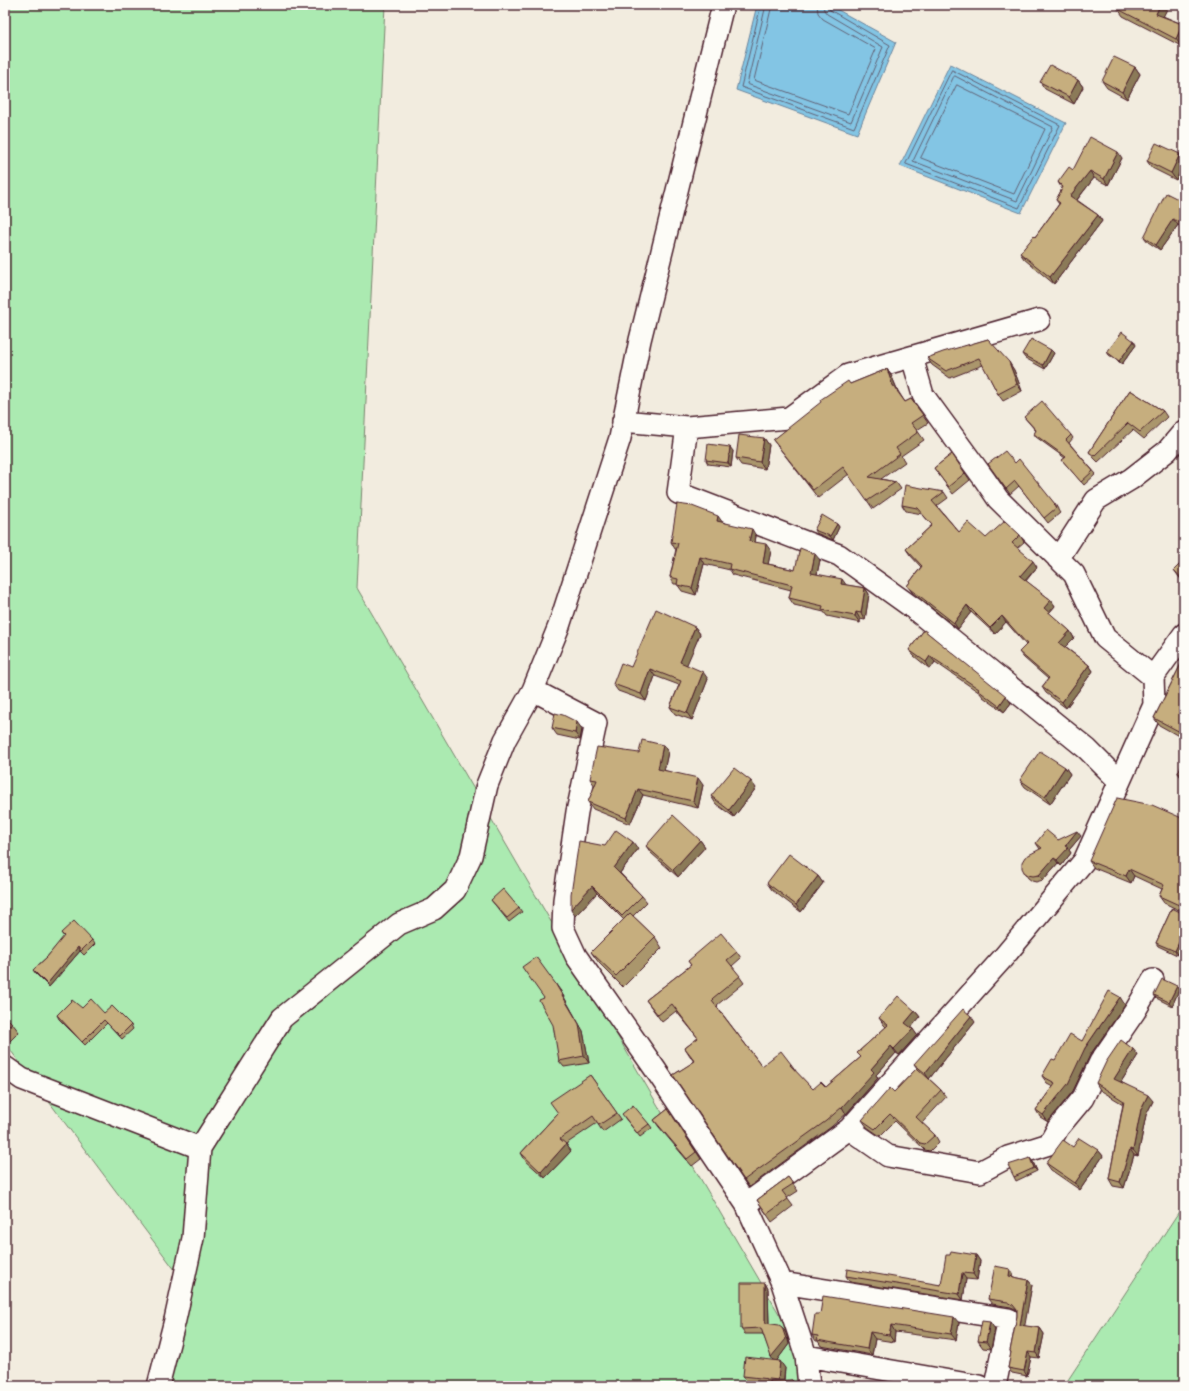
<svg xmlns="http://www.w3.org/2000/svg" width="1189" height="1391" viewBox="0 0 1189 1391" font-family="'Comic Neue',sans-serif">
	<rect width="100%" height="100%" fill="#f2ecdf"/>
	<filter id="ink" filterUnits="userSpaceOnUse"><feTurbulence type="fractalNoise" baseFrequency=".025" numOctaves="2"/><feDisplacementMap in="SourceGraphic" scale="8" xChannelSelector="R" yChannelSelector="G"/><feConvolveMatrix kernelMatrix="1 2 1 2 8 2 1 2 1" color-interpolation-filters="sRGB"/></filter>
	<g filter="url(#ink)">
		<path fill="#abeab1" stroke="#7a846e" d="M5,5H385L357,588L821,1386H165L184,1282L5,1043Z
			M1184,1204V1386H1064Z"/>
		<path fill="#83c5e4" stroke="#6c839a" d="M757,5H829L896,42L857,134L736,90Z
			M950,64L1066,123L1021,213L900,166Z"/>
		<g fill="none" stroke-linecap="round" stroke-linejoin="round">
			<path stroke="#616175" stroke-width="1" d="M761,5L741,87L854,128L890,45L830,10L828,5
				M766,5L747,84L851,122L883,47L827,14L824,10L823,5
				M772,5L754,80L848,114L876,49L823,19L818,13L817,5
				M952,70L1060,125L1019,208L906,164Z
				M955,76L1053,127L1017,201L913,161L953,78Z
				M957,85L1045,129L1014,194L921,158Z"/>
			<defs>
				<path id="street" d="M623,421L687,427L789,418L848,375L1039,320
					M687,427L678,493L839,555L913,608L1087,749L1119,781
					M1058,559L1096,500L1131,479L1167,451L1184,431
					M1153,677L1184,634
					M533,690L596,723L577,812L564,900L563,928L576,956L655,1069L746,1204L849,1129L1002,959L1084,861L1154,705L1153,677L1105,638L1074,574L998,499L985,480L923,395L912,357
					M5,1067L22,1079L200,1148
					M849,1129L888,1156L980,1172L1008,1157L1049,1144L1058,1128L1083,1098L1100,1062L1135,1011L1153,980
					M746,1204L782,1283L806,1356L809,1386
					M782,1283L1009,1319L995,1386
					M806,1356L979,1386
					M158,1386L175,1320L193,1238L200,1148L282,1018L399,924L434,909L455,890L471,856L487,785L505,740L533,690L559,626L620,438L640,340L723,5"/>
			</defs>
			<use href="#street" stroke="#4a1f2b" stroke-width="24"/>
			<use href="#street" stroke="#fdfcf7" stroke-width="21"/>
		</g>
		<path fill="#aa966c" stroke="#4a1f2b" d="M1168,7L1163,16L1182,24L1183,25L1184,23V38L1181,46L1123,16L1118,9Z
			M1135,67L1140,74L1127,99L1107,88L1102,81Z
			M1078,80L1083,87L1074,104L1045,89L1040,82Z
			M1122,158L1108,185L1094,178L1077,200L1098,215L1102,221L1054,284L1024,259L1020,253L1035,237L1059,204L1056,200L1062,189L1058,182Z
			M1184,160V163L1176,180L1152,168L1147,161Z
			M1184,202V228L1178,225L1160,250L1148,242L1144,237Z
			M988,339L1014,370L1022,391L1003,401L998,394L983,365L950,378L932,365L927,358Z
			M1136,345L1122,364L1109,355L1107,352Z
			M1051,350L1054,353L1045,369L1025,358L1022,354Z
			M887,369L892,377L898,391L905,402L911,399L928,423L917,430L924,440L901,456L905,462L881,479L896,482L901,489L873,509L849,474L818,498L773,440L850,384Z
			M1130,390L1163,411L1167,417L1144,439L1133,430L1098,462L1094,458L1089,452Z
			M1024,417L1071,435L1073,438L1069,443L1096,474L1084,485L1062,460L1065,458L1036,437L1034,434L1036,431Z
			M764,438L769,445L765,469L741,465L736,458Z
			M733,451L731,467L708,464L706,460Z
			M952,454L970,480L953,494L934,468Z
			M1015,463L1055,504L1058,509V510L1060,513L1048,523L1019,486L1010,494L988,464Z
			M944,492L948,498L937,506L959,532L986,538L1020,535L1024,542L1017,548L1037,567L1026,581L1051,600L1055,606L1049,613L1070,631L1074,638L1065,647L1089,665L1093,671L1066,708L1046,693L1042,687L1048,679L1024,658L1019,652L1026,645L1006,622L995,634L971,612L958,629L912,592L907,586L921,567L910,555L906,549L932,525L922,514L906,511L902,505Z
			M722,522L756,536L755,542L771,551L768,564L795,570L820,560L817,574L846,585L865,588L869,594L865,620L860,619V623L827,616L824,612L794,605L789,598L791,590L733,575L730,570L704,564L696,595L682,591L677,584H674L670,577L676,549H675L671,542Z
			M837,524L839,527L833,540L816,533L814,530Z
			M1184,560V583L1179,577L1174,570Z
			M695,627L700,634L686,665L708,679L692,720L675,714L670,707L679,685L655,676L646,701L618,691L613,684L631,667Z
			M924,630L1011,703L1004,712L983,697L980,693L935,662L930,669L914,656L909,650Z
			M1184,654V739L1159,725L1154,718L1184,658L1182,656Z
			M552,728L582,729L580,740L557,735Z
			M663,745L668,752L664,770L703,785L698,808L643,795L630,824L593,809L588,802L595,786L590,779L639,753Z
			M1184,759V781L1183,780L1178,773Z
			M1065,767L1070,774L1050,804L1025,787L1020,780Z
			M756,788L734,817L716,804L711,796Z
			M1184,819L1183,912L1164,903L1159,896L1162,889L1134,876L1131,883L1094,868L1089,861Z
			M1081,836L1069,850L1071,853L1061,866L1058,863L1043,880L1036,882L1032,881L1028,878L1024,872L1040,849L1036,843L1058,840Z
			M700,840L705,847L678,877L651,853L646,846Z
			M605,846L638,849L620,873L642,896L647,902L633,916L655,937L662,948L623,987L599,963L591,952L624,920L597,893L575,916Z
			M818,876L823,883L801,912L772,890L767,883Z
			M491,900L519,908L522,912L509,922Z
			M1172,908L1177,955L1158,946L1156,943Z
			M61,933L92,940L95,944L84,955L80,951L49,987L36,974L33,970L47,957L64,937Z
			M737,952L741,958L732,966L744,983L717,1005L718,1006L717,1007L762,1066L791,1064L796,1071H795L813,1089L826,1087L861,1057L857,1053L886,1027L884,1025L879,1018L915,1011L920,1017L911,1027L917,1035L899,1055L896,1053L876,1075L878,1078L846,1114L831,1127L749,1187L673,1075L694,1062L685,1048L698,1038L676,1011L662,1022L646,1000L691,965L688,961Z
			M5,982L9,988L5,991Z
			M560,990L583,1031L589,1063L564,1067L559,1061Z
			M1179,990L1172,1006L1156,998L1154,995Z
			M1125,1005L1090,1055L1073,1091L1048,1122L1040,1117L1036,1110L1053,1086L1047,1083L1042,1076L1055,1060L1082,1041Z
			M82,1008L104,1013L131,1025L133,1029L122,1039L107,1023L85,1045L59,1019L57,1015Z
			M5,1016L12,1023L19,1032L5,1046Z
			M975,1022L929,1079L941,1090L946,1097L922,1123L935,1135L939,1142L930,1151L925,1150L895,1121L880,1136L867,1127L862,1120L894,1092L917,1068L914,1064Z
			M1138,1055L1121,1082L1153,1101L1146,1115L1138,1156L1134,1155L1124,1188L1113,1186L1109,1179L1123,1104L1100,1090L1096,1083Z
			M590,1075L621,1119L603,1132L597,1123L566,1144L571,1151L545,1178L525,1160L521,1153L558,1113Z
			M668,1109L701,1159L692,1166L659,1127L654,1120Z
			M624,1117L649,1124L652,1128L640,1137Z
			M1073,1147L1098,1150L1103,1156L1080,1190L1051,1170L1046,1163Z
			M1033,1162L1037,1171L1016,1181L1014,1177Z
			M788,1177L798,1191L787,1198L793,1206L772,1222L757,1200Z
			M950,1255H976L980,1261L977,1280L966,1279L963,1300L850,1282L846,1276L941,1285Z
			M1013,1274V1277L1028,1280L1032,1285L1024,1326L1040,1328L1044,1334L1039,1358L1031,1357L1027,1376L1012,1373L1008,1368L1011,1353L1010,1351L1017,1316V1310L1011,1307L992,1304L988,1299Z
			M765,1283L768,1289L769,1324L786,1333L789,1344L777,1360L785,1368L784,1381L792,1380L796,1386H770V1385L748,1383L743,1376L773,1360L763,1334H745L741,1329Z
			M820,1314L959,1323L956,1340L895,1332L894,1342L875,1339L872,1355L821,1346L818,1341H816L812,1335Z
			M995,1329L991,1349L983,1348L978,1341Z"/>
		<path fill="#8b7a58" stroke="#4a1f2b" d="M1160,5H1166L1168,7L1161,21L1156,14Z
			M1180,30L1184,36L1181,46L1176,39Z
			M1135,67L1140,74L1127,99L1122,92Z
			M1078,80L1083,87L1074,104L1069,97Z
			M1118,152L1122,158L1108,185L1104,179Z
			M1180,154L1184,160V163L1176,180L1171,173Z
			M1090,171L1094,178L1075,202L1070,196Z
			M1098,215L1102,221L1054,284L1050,277Z
			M1184,216V228L1181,223Z
			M1173,219L1178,225L1160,250L1156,245Z
			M1134,341L1136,345L1122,364L1119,361Z
			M1051,350L1054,353L1045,369L1043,365Z
			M1009,362L1014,370L1022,391L1017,384Z
			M887,369L892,377L898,392L892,384Z
			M764,438L769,445L765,469L760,462Z
			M730,447L733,451L731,467L728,463Z
			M718,516L723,523L717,521Z
			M837,524L839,527L833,540L830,536Z
			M752,529L756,536L754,548L749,541Z
			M766,544L771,551L767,569L763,563Z
			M815,554L820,560L816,579L811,573Z
			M700,557L704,564L696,595L692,588Z
			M1033,561L1037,567L1024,582L1020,576Z
			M842,579L847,586L841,584Z
			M865,588L869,594L865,620L861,613Z
			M1051,600L1055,606L1048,614L1044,608Z
			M967,605L971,612L958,629L954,623Z
			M856,612L860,619V623L855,616Z
			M1002,616L1006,622L995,634L990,628Z
			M695,627L700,634L685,669L680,662Z
			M1070,631L1074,638L1063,649L1059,643Z
			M930,656L935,662L930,669L926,662Z
			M1089,665L1093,671L1066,708L1062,702Z
			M650,669L655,676L646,701L641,694Z
			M703,672L708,679L692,720L687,713Z
			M1006,696L1011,703L1004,712L999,706Z
			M577,722L582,729L580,740L575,733Z
			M663,745L668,752L663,776L658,769Z
			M1065,767L1070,774L1050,804L1045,797Z
			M698,778L703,785L698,808L693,801Z
			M751,781L756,788L734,817L729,810Z
			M638,789L643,795L630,824L626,818Z
			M1077,831L1081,836L1069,850L1071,853L1061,866L1057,860L1065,846Z
			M700,840L705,847L678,877L673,870Z
			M633,842L638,849L619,874L614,868Z
			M1054,858L1058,863L1043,880L1039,875Z
			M1129,869L1134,876L1131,883L1126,876Z
			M818,876L823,883L801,912L796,905Z
			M592,886L597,893L575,916L571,909Z
			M1184,893V911L1183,912L1179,905Z
			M1184,931V940L1177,955L1175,951Z
			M78,947L80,951L49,987L47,984Z
			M555,983L560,990L583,1031L589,1063L584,1056Z
			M1177,986L1179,990L1172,1006L1169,1002Z
			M1120,997L1125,1005L1090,1055L1073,1091L1048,1122L1043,1115L1085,1048Z
			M915,1011L920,1017L910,1029L905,1023Z
			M971,1016L975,1022L929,1079L925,1073Z
			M913,1029L917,1035L899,1055L894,1049Z
			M891,1046L896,1053L876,1075L878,1078L846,1114L842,1107L871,1069Z
			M1133,1049L1138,1055L1119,1085L1114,1079Z
			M1148,1095L1153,1101L1146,1115L1138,1156L1133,1150L1141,1109Z
			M566,1144L571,1151L545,1178L541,1172Z
			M1130,1149L1134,1155L1124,1188L1120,1182Z
			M1098,1150L1103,1156L1080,1190L1075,1183Z
			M1030,1158L1033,1162L1037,1171L1034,1168Z
			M976,1255L980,1261L977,1280L973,1274Z
			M1010,1269L1013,1274L1012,1281L1009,1276Z
			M962,1273L966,1279L963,1300L959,1294Z
			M1028,1280L1032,1285L1024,1330L1020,1325Z
			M765,1283L768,1289L769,1328L765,1323Z
			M954,1317L959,1323L956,1340L951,1334Z
			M990,1322L995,1329L991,1349L986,1342Z
			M891,1325L895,1332L894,1342L889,1335Z
			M782,1327L786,1333L789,1344L775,1363L771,1357Z
			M1040,1328L1044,1334L1039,1358L1036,1353Z
			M870,1332L875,1339L872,1355L867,1349Z
			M1028,1352L1031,1357L1027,1376L1024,1371Z
			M780,1361L785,1368L783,1386L778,1380Z"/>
		<path fill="#c6ae7e" stroke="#4a1f2b" d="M1120,5H1160L1156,14L1182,24L1180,28L1184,23V33L1180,30L1176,39L1118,9Z
			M1114,57L1135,67L1122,92L1102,81Z
			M1050,65L1078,80L1069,97L1040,82Z
			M1090,137L1118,152L1104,179L1090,171L1070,196L1098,215L1050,277L1020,253L1034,236L1035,237L1060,203L1056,200L1063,187L1058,182L1069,167L1073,170Z
			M1156,143L1180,154L1171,173L1147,161Z
			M1166,193L1184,202V216L1181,223L1173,219L1156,245L1144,237Z
			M1122,332L1134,341L1119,361L1107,352Z
			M988,339L1009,362L1017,384L998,394L979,358L946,371L927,358L943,352Z
			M1031,339L1051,350L1043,365L1022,354Z
			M887,369L892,384L905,402L911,399L923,415L911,423L918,432L896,448L900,454L869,477L896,482L867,501L843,467L813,490L773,440L821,402L820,400L848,381L850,384Z
			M1130,390L1163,411L1140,432L1128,423L1094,456L1089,452Z
			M1042,401L1071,435L1066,440L1093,471L1081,482L1062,460L1066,457L1034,434L1036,430L1024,417Z
			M739,435L764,438L760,462L736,458Z
			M708,444L730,447L728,463L706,460Z
			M1005,451L1015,463L1019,459L1055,504L1054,505L1056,508L1044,518L1015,481L1006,489L988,464Z
			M952,454L965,473L948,487L934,468Z
			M905,485L944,492L932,501L959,532L968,522L986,538L1005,521L1020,535L1012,543L1033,561L1020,576L1051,600L1044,608L1070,631L1059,643L1089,665L1062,702L1042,687L1049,678L1019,652L1027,644L1002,616L990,628L967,605L954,623L907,586L922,566L906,549L932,525L917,508L902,505Z
			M677,504L692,506L718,516L717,521L752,529L749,541L766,544L763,563L795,570L800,548L815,554L811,573L842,579L841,584L865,588L861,613L856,612L855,616L822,610L823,606L789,598L792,585L729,569L730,564L700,557L692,588L677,585L678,579L670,577L678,543L671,542Z
			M822,515L837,524L830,536L814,530Z
			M1184,560V581L1174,570Z
			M656,609L695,627L680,662L703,672L687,713L670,707L681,681L650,669L641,694L613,684L621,663L631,667Z
			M924,630L1006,696L999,706L978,690L979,689L930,656L926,662L909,650Z
			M1184,658V734L1154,718Z
			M555,713L563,715L577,722L575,733L552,728Z
			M642,740L663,745L658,769L698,778L693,801L638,789L626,818L588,802L597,780L590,779L597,747L639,753Z
			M1040,751L1065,767L1045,797L1020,780Z
			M1184,759V776L1178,773Z
			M734,768L751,781L729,810L711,796Z
			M1117,798L1152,805L1184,819V893L1179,905L1159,896L1164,885L1129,869L1126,876L1089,861Z
			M673,815L700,840L673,870L646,846Z
			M616,830L633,842L614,868L642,896L622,916L592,886L571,909V894L579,841L605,846Z
			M1046,830L1058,840L1077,831L1065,846L1068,848L1057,860L1054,858L1039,875L1033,876L1028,875L1024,872L1022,868V862L1025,857L1042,848L1036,843Z
			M789,854L818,876L796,905L767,883Z
			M503,889L519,908L507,918L491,900Z
			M1172,908L1184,914V931L1175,951L1156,943Z
			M630,913L655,937L616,976L591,952Z
			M74,921L92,940L81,951L78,947L47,984L33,970L47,957L64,936L61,933Z
			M721,933L737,952L727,960L740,976L713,998L714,999L712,1001L762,1066L781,1051L791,1064L790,1065L813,1089L821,1082L826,1087L861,1057L857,1053L888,1025L879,1018L898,996L915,1011L905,1023L913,1029L894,1049L891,1046L871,1069L874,1072L842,1107L826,1121L744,1180L673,1075L695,1061L685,1048L698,1038L672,1004L658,1015L646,1000L691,965L688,961Z
			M536,957L555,983L579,1024L584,1056L559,1061L553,1025L539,1000L544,998L522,967Z
			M1162,979L1177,986L1169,1002L1154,995Z
			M1109,991L1120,997L1085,1048L1068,1084L1043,1115L1036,1110L1055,1083L1042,1076L1052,1059L1055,1060L1070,1034L1082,1041Z
			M91,999L104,1013L112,1006L131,1025L120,1036L104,1020L82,1042L57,1015L72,1000L82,1008Z
			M963,1009L971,1016L925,1073L914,1064Z
			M5,1016L12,1023L5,1029Z
			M1121,1040L1133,1049L1114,1079L1148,1095L1141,1109L1133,1150L1130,1149L1120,1182L1109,1179L1124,1101L1096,1083L1106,1062Z
			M917,1068L941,1090L916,1117L935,1135L925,1144L920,1143L890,1114L875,1129L862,1120L890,1088L894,1092Z
			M590,1075L617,1113L599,1125L593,1116L560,1139L566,1144L541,1172L521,1153L558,1113L550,1102Z
			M633,1105L649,1124L637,1133L622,1114Z
			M668,1109L696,1152L687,1159L654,1120Z
			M1079,1138L1098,1150L1075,1183L1046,1163L1063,1140L1073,1147Z
			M1030,1158L1034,1168L1014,1177L1008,1165Z
			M788,1177L793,1184L782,1191L788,1199L767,1214L757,1200Z
			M951,1251L976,1255L973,1274L962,1273L959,1294L846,1276L847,1269L941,1285L946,1255H950Z
			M995,1266L1010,1269L1009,1276L1028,1280L1020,1325L1040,1328L1036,1353L1028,1352L1024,1371L1008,1368L1011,1352L1010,1351L1017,1316V1310L1013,1305L1008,1302L988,1299Z
			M741,1283H765V1323L779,1325L782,1327L786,1339L771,1357L761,1328L741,1329Z
			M823,1296L954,1317L951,1334L891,1325L889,1335L870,1332L867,1349L817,1340L818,1336L812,1335L815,1314H820Z
			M982,1321L990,1322L986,1342L978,1341Z
			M745,1357L780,1361L778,1380L743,1376Z
			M792,1380L794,1386H770V1381Z"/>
	</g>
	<rect width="1189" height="1391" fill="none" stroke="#fdfcf7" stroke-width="20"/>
	<rect x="10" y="10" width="1169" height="1371" fill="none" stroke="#4a1f2b" stroke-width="1.5" filter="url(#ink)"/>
</svg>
